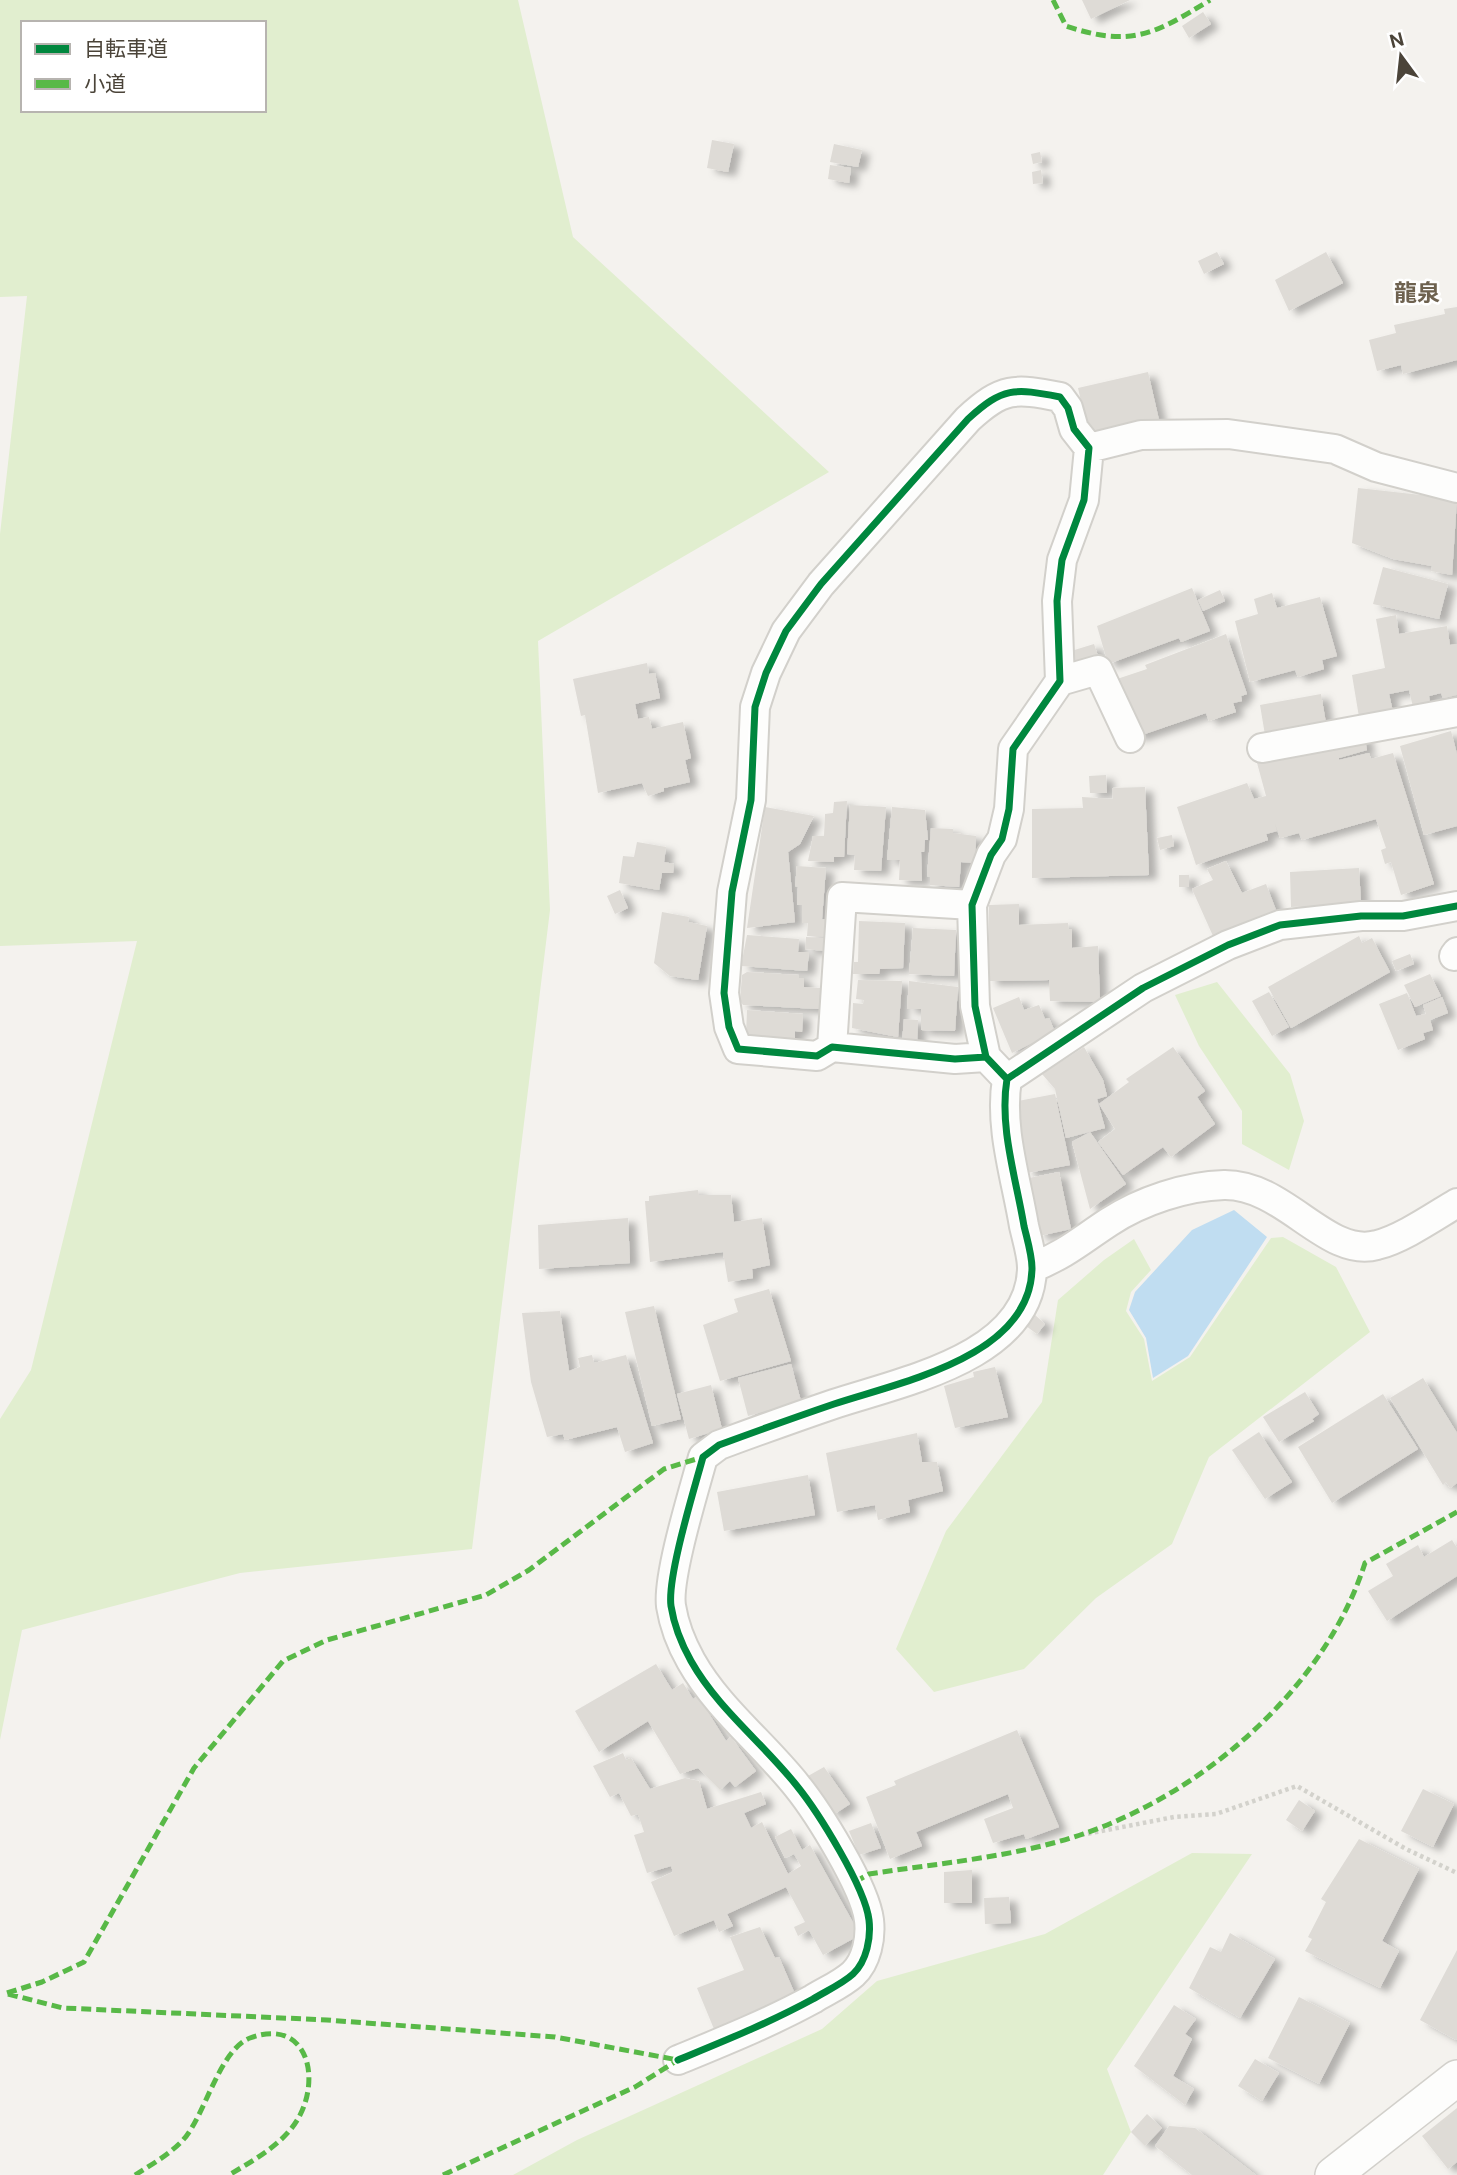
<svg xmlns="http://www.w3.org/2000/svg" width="1457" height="2175" viewBox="0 0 1457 2175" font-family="'DM Sans','Noto Sans JP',sans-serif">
	<defs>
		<filter id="shadow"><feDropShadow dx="8" dy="4.5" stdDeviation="3.5" flood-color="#0004"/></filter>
	</defs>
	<rect width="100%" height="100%" fill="#f4f2ee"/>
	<path fill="#e1eecf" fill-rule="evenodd" d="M0,0H518L573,237L829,472L538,641L550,910L472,1549L240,1573L22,1630L0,1740V1419L31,1370L137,941L0,946V534L27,296L0,297ZM23,23H264V110H23Z
		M1217,982L1290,1074L1304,1121L1289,1170L1242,1144V1111L1199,1046L1175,995Z
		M1283,1237L1336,1267L1370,1332L1209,1457L1172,1544L1096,1598L1024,1669L934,1692L896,1649L946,1531L1042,1402L1058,1300L1104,1260L1134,1239L1151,1270L1131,1292L1126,1311L1144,1339L1152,1381L1190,1357L1271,1238Z
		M1192,1853L1252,1854L1107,2069L1131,2132L1103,2175H513L577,2140L822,2029L877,1981L1045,1934Z"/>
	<path fill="#c0ddf1" d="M1234,1210L1267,1237L1188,1356L1153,1378L1146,1338L1129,1310L1135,1292L1192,1230Z"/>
	<path fill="#dedbd6" filter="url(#shadow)" d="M1082,0H1130L1091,19Z
		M1203,12L1211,24L1189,38L1182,26Z
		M712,140L734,144L728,172L707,168Z
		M834,144L862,150L858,167L830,162Z
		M1040,152L1042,162L1033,164L1031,154Z
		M830,165L851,168L849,183L828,179Z
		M1041,170L1043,183L1033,184L1032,172Z
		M1217,252L1224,264L1204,274L1198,261Z
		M1326,252L1343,283L1289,311L1275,280Z
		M1457,307V360L1403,374L1401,365L1377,371L1369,340L1396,333L1394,325L1445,314L1444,309Z
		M1148,372L1159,420L1089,436L1078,388Z
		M1358,488L1457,499L1452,575L1431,571L1432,566L1393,559L1352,543Z
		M1383,567L1448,584L1439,619L1373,604Z
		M1192,588L1210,631L1181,642L1179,638L1108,664L1097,626Z
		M1220,590L1225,601L1203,611L1198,600Z
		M1272,593L1277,608L1320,597L1337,656L1322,660L1324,669L1298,677L1295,670L1250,682L1235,621L1258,614L1254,599Z
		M1396,615L1399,634L1447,626L1450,645L1457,644V695L1443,698L1441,693L1429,696L1430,703L1413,707L1409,690L1389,694L1394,716L1360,723L1352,675L1385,668L1376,619Z
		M1226,634L1247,694L1241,696L1242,701L1233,703L1236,712L1209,721L1206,713L1136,737L1114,680L1147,669L1145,665Z
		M1094,644L1099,659L1072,666L1068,652Z
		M647,663L649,674L655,673L660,698L635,704L638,719L649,717L652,729L683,722L691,758L685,760L690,782L664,788V791L648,796L642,783L598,793L585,715L581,716L573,679Z
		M1321,694L1327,729L1266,741L1260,705Z
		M1451,731L1457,754V826L1424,835L1400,746Z
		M1364,735L1367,750L1339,758V760L1369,753L1371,759L1393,753L1434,884L1401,895L1391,862L1385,864L1381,850L1386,848L1376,819L1302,840L1299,833L1280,838L1275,824L1277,831L1266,834L1268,840L1196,865L1177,807L1247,783L1254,799L1266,796L1256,759Z
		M1106,775L1107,793H1090L1089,776Z
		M1145,787L1149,875L1032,878V809L1083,808L1082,797L1113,799L1112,788Z
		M847,801L844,857H834V862L808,861L813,836H824L825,814L833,813L834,802Z
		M850,805L886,807L881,871L854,870L855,855L847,854Z
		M765,807L814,816L800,844L788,852L795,922L747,928Z
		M892,807L925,810L928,840H925L924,852H921L922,881L899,880L900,860H887Z
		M931,828L953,829V833L976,836L975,863L961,862L959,887L930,885V877L927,876Z
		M1172,835L1174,846L1160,850L1157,838Z
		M637,842L666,847L664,862L674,864L673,873H662L659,890L619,883L623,856L634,857Z
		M1226,861L1242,893L1266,884L1276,910L1213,936L1192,889L1213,880L1207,869Z
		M797,866L826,868L822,919L828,920L827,937L807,936L808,923H802V905H797L798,887L795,886Z
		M1359,868L1361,903L1291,907L1290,872Z
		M1179,875H1189V887H1179Z
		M620,890L628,908L615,914L607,896Z
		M1019,904V925L1068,923L1069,929H1072V948L1098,946L1100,1002L1050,1001L1049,980L989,981V905Z
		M662,912L689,917L688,922L707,926L698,980L670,976L654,963Z
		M859,921L905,923L903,968L880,969L879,974H853L854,962H858Z
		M913,928L956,930L954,976L909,974Z
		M747,935L799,939L798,952H809L807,971L741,966Z
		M1359,936L1362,943L1372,938L1390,972L1291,1028L1268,987Z
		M806,937L826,938V951L805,949Z
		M1410,954L1414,964L1396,971L1392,961Z
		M747,972L799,975V978H804V987L820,988L819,1009L743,1005L740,1001L742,975Z
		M1430,974L1441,996L1415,1007L1404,985Z
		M858,980L902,981L898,1037L852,1028L853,1003L863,1004L864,1000L856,999Z
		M909,981L958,987L955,1031L921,1030V1009H907Z
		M1269,992L1289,1027L1272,1036L1252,1001Z
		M1407,993L1416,1016L1426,1014L1423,1005L1442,997L1448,1013L1430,1020L1433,1030L1423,1033L1425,1039L1398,1050L1379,1004Z
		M1019,997L1024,1010L1039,1005L1045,1019L1049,1018L1055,1032L1012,1053L993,1008Z
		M747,1010L803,1014L802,1032L795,1031V1046L754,1044V1036H746Z
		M904,1019L918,1020L917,1043L902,1042Z
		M1084,1047L1103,1080L1107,1096L1097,1099L1105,1128L1066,1138L1055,1089L1042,1074Z
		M1173,1047L1205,1091L1197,1097L1215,1124L1171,1157L1163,1147L1123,1175L1098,1142L1115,1129L1099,1104L1129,1082L1126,1079Z
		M1055,1094L1070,1165L1027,1173L1016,1107L1018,1101Z
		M1090,1132L1126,1184L1090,1209L1072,1142Z
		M1059,1172L1071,1229L1039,1236L1029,1178Z
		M698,1190L699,1195H731L734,1222L762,1218L770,1265L752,1269L753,1278L728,1282L723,1252L650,1262L645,1201H649V1196Z
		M628,1218L630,1263L539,1269L538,1225Z
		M769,1289L791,1361L720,1381L703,1325L738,1312L734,1299Z
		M654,1306L681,1419L652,1426L625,1312Z
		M560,1311L569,1371L580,1367L578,1358L592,1355L594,1363L626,1355L653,1443L625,1452L617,1427L565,1440L563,1434L547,1437L531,1382L522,1313Z
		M1035,1315L1045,1324L1037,1334L1026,1326Z
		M791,1364L801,1401L748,1416L738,1378Z
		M995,1367L1008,1417L955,1428L944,1386L974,1377L973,1372Z
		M1423,1378L1457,1433V1483L1450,1488L1446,1482L1443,1485L1390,1398Z
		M711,1385L722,1429L689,1439L677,1394Z
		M1305,1392L1319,1414L1312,1419L1314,1421L1279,1442L1263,1417Z
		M1383,1394L1418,1449L1332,1503L1298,1447Z
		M1259,1432L1292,1482L1265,1499L1232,1450Z
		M917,1433L922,1462H937L943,1491L908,1500L910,1512L878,1520L875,1505L837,1512L826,1453Z
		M808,1475L815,1515L724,1531L717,1492Z
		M1452,1540L1457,1548V1576L1387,1621L1368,1591L1393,1576L1386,1564L1418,1545L1424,1557Z
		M656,1664L672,1690L683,1683L693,1699L698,1696L726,1741L731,1737L756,1771L735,1787L730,1781L720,1790L698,1768L680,1774L648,1721L599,1752L575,1711Z
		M1017,1730L1059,1827L1026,1839L1024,1834L993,1843L984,1819L1013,1808L1008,1794L916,1832L922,1846L890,1859L866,1797L896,1785L894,1781Z
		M623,1753L626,1760L631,1758L650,1789L685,1778L699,1781L707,1809L761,1792L766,1804L744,1813L751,1828L762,1822L788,1874L801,1866L794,1854L785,1858L775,1837L791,1829L802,1850L810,1845L860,1935L823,1955L809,1930L798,1936L794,1927L805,1922L786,1887L727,1914L733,1926L719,1932L714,1920L674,1936L651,1882L673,1872L671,1866L647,1873L634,1835L644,1832L638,1814L631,1816L619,1793L610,1797L593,1766Z
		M824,1767L850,1804L833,1815L808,1776Z
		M1423,1789L1454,1804L1433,1847L1401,1831Z
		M1299,1800L1315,1811L1302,1831L1286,1820Z
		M871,1823L881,1848L859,1855L849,1831Z
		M1359,1839L1419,1869L1382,1941L1399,1951L1380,1988L1305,1951L1312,1939L1308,1937L1326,1902L1321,1899Z
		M972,1870V1903H944V1872Z
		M1009,1897L1011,1923L985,1924L984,1898Z
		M760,1927L775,1958L779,1957L795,1994L714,2029L697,1988L744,1970L730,1937Z
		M1230,1933L1275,1959L1240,2018L1189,1988L1210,1947L1221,1952Z
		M1457,1950V2038L1456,2040L1420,2020Z
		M1299,1997L1350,2023L1319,2084L1268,2058Z
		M1174,2005L1196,2019L1185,2034L1192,2039L1173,2076L1194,2089L1185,2105L1134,2066Z
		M1255,2059L1279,2073L1262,2101L1238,2086Z
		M1457,2108V2162L1448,2169L1422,2136Z
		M1147,2114L1162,2128L1145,2146L1131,2132Z
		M1169,2126L1195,2128L1256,2175H1192L1155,2146Z"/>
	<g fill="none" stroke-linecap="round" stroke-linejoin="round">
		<defs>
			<path id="minor" d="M1089,448L1141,435L1228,434L1335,449L1376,467L1457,488
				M1060,681L1098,670L1130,738
				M1262,748L1457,712
				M1454,956L1457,952
				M832,1047L842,897L972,905
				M986,1057L955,1059L832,1047L817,1056L738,1049L729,1027L724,993L732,892L751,800L755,707L766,673L786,631L821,584L968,419C1003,387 1014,388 1060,397L1068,408L1074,429L1089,448L1084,500L1062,560L1057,601L1060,681L1013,749L1009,809L1002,839L991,855L972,905L975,1006L986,1057L1007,1079
				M1032,1268C1066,1254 1080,1241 1109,1222C1141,1201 1186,1186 1224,1185C1285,1184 1327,1259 1377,1245C1402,1239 1435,1216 1457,1203
				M678,2060C724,2041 769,2023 813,1999C826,1991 842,1984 853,1974C867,1961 871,1937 869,1920C865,1887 818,1812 797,1786C763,1743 718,1709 691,1661C682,1645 674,1625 671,1606C667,1577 694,1490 703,1457L719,1445C757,1431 796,1417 834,1404C900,1382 1031,1357 1032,1268C1032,1255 1027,1239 1024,1226C1016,1178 999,1127 1007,1079L1143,988L1228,945L1280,925L1361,916H1403L1457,906"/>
			<path id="tertiary" d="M1333,2175L1457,2078"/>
		</defs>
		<use href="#minor" stroke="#d2d0cb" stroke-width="32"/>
		<use href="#tertiary" stroke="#d2d0cb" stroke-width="38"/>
		<path stroke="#d3d2cc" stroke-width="4.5" stroke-dasharray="3.5 3.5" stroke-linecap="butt" d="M1081,1835L1174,1817L1216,1814L1297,1786L1406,1849L1457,1873"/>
		<use href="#minor" stroke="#fdfdfc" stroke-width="28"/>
		<use href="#tertiary" stroke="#fdfdfc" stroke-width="35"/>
		<path stroke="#58b947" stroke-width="5" stroke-dasharray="10 5" stroke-linecap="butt" d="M1053,0L1066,26C1131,48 1155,34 1210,0
			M855,1882L869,1874C940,1863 1016,1857 1083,1834C1205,1792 1325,1688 1365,1563L1457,1512
			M7,1993L42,1982L84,1962L194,1768L283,1661L327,1640L486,1595L529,1570L664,1469L703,1457
			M8,1994L63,2008L327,2020L555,2037L678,2060
			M135,2175C151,2165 170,2154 183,2140C205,2116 219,2050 250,2038C307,2017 321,2077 299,2117C285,2143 254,2160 229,2175
			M443,2175L635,2087L678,2060"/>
		<defs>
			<path id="cycleway" d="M986,1057L955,1059L832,1047L817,1056L738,1049L729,1027L724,993L732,892L751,800L755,707L766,673L786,631L821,584L968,419C1003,387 1014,388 1060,397L1068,408L1074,429L1089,448L1084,500L1062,560L1057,601L1060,681L1013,749L1009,809L1002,839L991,855L972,905L975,1006L986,1057L1007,1079
				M678,2060C724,2041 769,2023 813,1999C826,1991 842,1984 853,1974C867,1961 871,1937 869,1920C865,1887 818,1812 797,1786C763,1743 718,1709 691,1661C682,1645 674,1625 671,1606C667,1577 694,1490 703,1457L719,1445C757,1431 796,1417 834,1404C900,1382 1031,1357 1032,1268C1032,1255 1027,1239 1024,1226C1016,1178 999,1127 1007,1079L1143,988L1228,945L1280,925L1361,916H1403L1457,906"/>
		</defs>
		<use href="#cycleway" stroke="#fff" stroke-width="11"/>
		<use href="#cycleway" stroke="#00873e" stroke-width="7"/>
	</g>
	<g text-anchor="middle" stroke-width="5" stroke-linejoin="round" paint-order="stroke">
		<g font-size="23" font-weight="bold" fill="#6e6250" stroke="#fff">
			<text x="1417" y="301">龍泉</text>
		</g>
	</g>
	<rect x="21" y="21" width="245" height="91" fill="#ffffff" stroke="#b7b4b0" stroke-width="2"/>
	<rect x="35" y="44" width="35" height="10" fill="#00873e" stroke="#b7b4b0" stroke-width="2"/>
	<text x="84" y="56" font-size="21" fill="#4b4439">自転車道</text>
	<rect x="35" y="79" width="35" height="10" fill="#58b947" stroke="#b7b4b0" stroke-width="2"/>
	<text x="84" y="91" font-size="21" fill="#4b4439">小道</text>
	<g transform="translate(1401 56) rotate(345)" stroke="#ffffff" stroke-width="5" paint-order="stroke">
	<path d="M0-5L12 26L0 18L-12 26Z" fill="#4b4439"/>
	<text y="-10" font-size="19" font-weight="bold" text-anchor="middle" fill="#4b4439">N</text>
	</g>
</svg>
